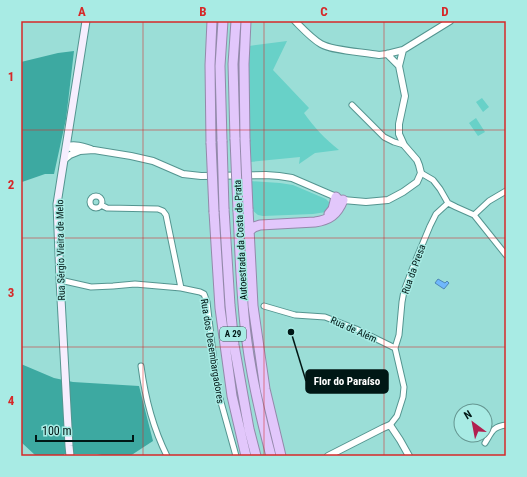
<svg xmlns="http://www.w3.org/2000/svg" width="527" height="477" viewBox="0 0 527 477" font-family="'Roboto Condensed',sans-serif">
	<rect width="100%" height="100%" fill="#9bded7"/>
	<path fill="#68d1c8" d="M287,41L273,70L309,108L304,113C314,127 325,139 339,150L315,153L299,164L300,157L250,162L247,75L249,46Z
		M482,98L489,107L483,112L476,102Z
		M476,118L485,132L478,136L469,123Z
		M250,181L280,183L293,185L326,199L329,202L330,207L326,212L313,214L263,216L258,215L252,210Z"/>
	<path fill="#3da9a1" d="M74,51L66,119L54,174H45L22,182L21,181V62L58,53Z
		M21,364L54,378L73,382L139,386L153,441L130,456H106L97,454H64V456H35V455L21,442Z"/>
	<path fill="#6fb8fc" stroke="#4e88b7" d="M438,279L445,283L447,281L449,283L444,289L435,283Z"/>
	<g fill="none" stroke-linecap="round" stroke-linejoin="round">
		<defs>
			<path id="minor" d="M352,105L384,137L394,142L404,145
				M421,173L433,180L440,189L448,203
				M90 202a6 6 0 1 1 12 0a6 6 0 1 1-12 0Z
				M448,203L456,207L474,215L506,255
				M101,205L107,208L158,209L163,211L166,215L181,288
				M474,215L489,201L506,191
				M60,280L91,287L113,286L135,284L181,288L200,292L204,294L207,302L217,388L236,456
				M264,306L295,315L325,317L356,329L395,348
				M141,366C145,397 153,428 167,456
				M390,425L397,416L403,397L404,387L395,348L399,335L402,302L404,291L415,262L430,226L436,214L448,203
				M485,443C492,432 492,427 506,425"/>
			<path id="tertiary" d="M295,21C303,29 311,38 321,44C333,51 364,52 379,55L387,54L403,50L450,21
				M387,54L399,66
				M67,146L72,149L80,151L94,150L131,156L153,161L183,174L201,176L266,175L279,176L292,178L343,200L366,202L388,200L403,192L417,182L421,173L419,165L417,160L404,145L399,134V124L405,96L399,66L403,50
				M67,146C75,144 82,146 91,149
				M64,160L70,155L80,151
				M328,456L383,428L390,425L400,440L409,456"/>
			<path id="secondary" d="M70,456L69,446L60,280L57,204L86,21"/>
			<path id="motorway" d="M235,139L233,64L236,21
				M245,140L244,64L246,21
				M222,141L220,66L223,21
				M211,143L210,65L212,21
				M224,209L230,305L234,345L249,429L256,456
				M248,209L253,306L265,389L281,456
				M238,211C240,254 241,299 247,342C252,380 261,418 271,456
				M214,212L220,308L232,396L246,456
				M329,214L333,209L336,197
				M249,231L254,227L260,225L315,222C329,220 337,215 343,200"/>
		</defs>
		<use href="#minor" stroke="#549590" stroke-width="7"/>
		<use href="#tertiary" stroke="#549590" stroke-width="8"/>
		<use href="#secondary" stroke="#549590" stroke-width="9"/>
		<use href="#motorway" stroke="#9389aa" stroke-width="11"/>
		<use href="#minor" stroke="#fff" stroke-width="5"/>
		<use href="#tertiary" stroke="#fff" stroke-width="6"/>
		<use href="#secondary" stroke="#f6eefe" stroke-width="7"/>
		<use href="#motorway" stroke="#e2c7fb" stroke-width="9"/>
		<defs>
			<path id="motorway-bridge" d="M235,139L238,211
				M245,140L248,209
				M222,141L224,209
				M211,143L214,212"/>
		</defs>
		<use href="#motorway-bridge" stroke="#9389aa" stroke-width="11" stroke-linecap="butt"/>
		<use href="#motorway-bridge" stroke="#e2c7fb" stroke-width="9"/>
	</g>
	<path fill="none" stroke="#d62828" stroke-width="1" stroke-opacity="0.55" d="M143,21V456M264,21V456M384,21V456M21,130H506M21,238H506M21,347H506"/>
	<g text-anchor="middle" stroke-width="3" stroke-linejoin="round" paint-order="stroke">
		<rect fill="#a8ebe4" stroke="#325753" stroke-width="1" x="220" y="327" width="26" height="14" rx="3"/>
		<g font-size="9" font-weight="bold" fill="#001715">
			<text x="233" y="337">A 29</text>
		</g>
		<g font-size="10" fill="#001715" stroke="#a8ebe4">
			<text transform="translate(240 240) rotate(-93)" y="4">Autoestrada da Costa de Prata</text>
			<text transform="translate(60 250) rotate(-91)" y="4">Rua Sérgio Vieira de Melo</text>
			<text transform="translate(413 269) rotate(-70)" y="4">Rua da Presa</text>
			<text transform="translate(354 329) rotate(24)" y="4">Rua de Além</text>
			<text transform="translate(213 351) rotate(81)" y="4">Rua dos Desembargadores</text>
		</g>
	</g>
	<path fill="none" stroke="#001715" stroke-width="1.5" d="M291 332L306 381"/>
	<circle fill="#001715" stroke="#a8ebe4" stroke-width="1.5" cx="291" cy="332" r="4"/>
	<rect fill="#001715" stroke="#001715" stroke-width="1.5" x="306" y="370" width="82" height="23" rx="4"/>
	<g font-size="11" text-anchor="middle" font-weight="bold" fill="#fff">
		<text x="347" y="385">Flor do Paraíso</text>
	</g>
	<rect width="527" height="477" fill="none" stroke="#a8ebe4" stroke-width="44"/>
	<g transform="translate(473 423) rotate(328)"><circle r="19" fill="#a8ebe4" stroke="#659691"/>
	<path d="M0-3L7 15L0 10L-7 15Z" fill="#b12050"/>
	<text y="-6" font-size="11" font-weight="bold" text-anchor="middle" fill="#001715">N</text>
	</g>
	<path d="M36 435v6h97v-6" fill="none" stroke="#001715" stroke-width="2"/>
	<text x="42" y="435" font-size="12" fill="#001715" stroke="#a8ebe4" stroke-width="3" paint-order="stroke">100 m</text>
	<rect x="22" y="22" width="483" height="433" fill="none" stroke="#d62828" stroke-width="1.5"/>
	<g font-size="13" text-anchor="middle" font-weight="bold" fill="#d62828">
		<text x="82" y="16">A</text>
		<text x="203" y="16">B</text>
		<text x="324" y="16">C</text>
		<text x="445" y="16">D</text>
		<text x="11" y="81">1</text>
		<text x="11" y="189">2</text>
		<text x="11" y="297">3</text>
		<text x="11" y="405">4</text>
	</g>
</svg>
